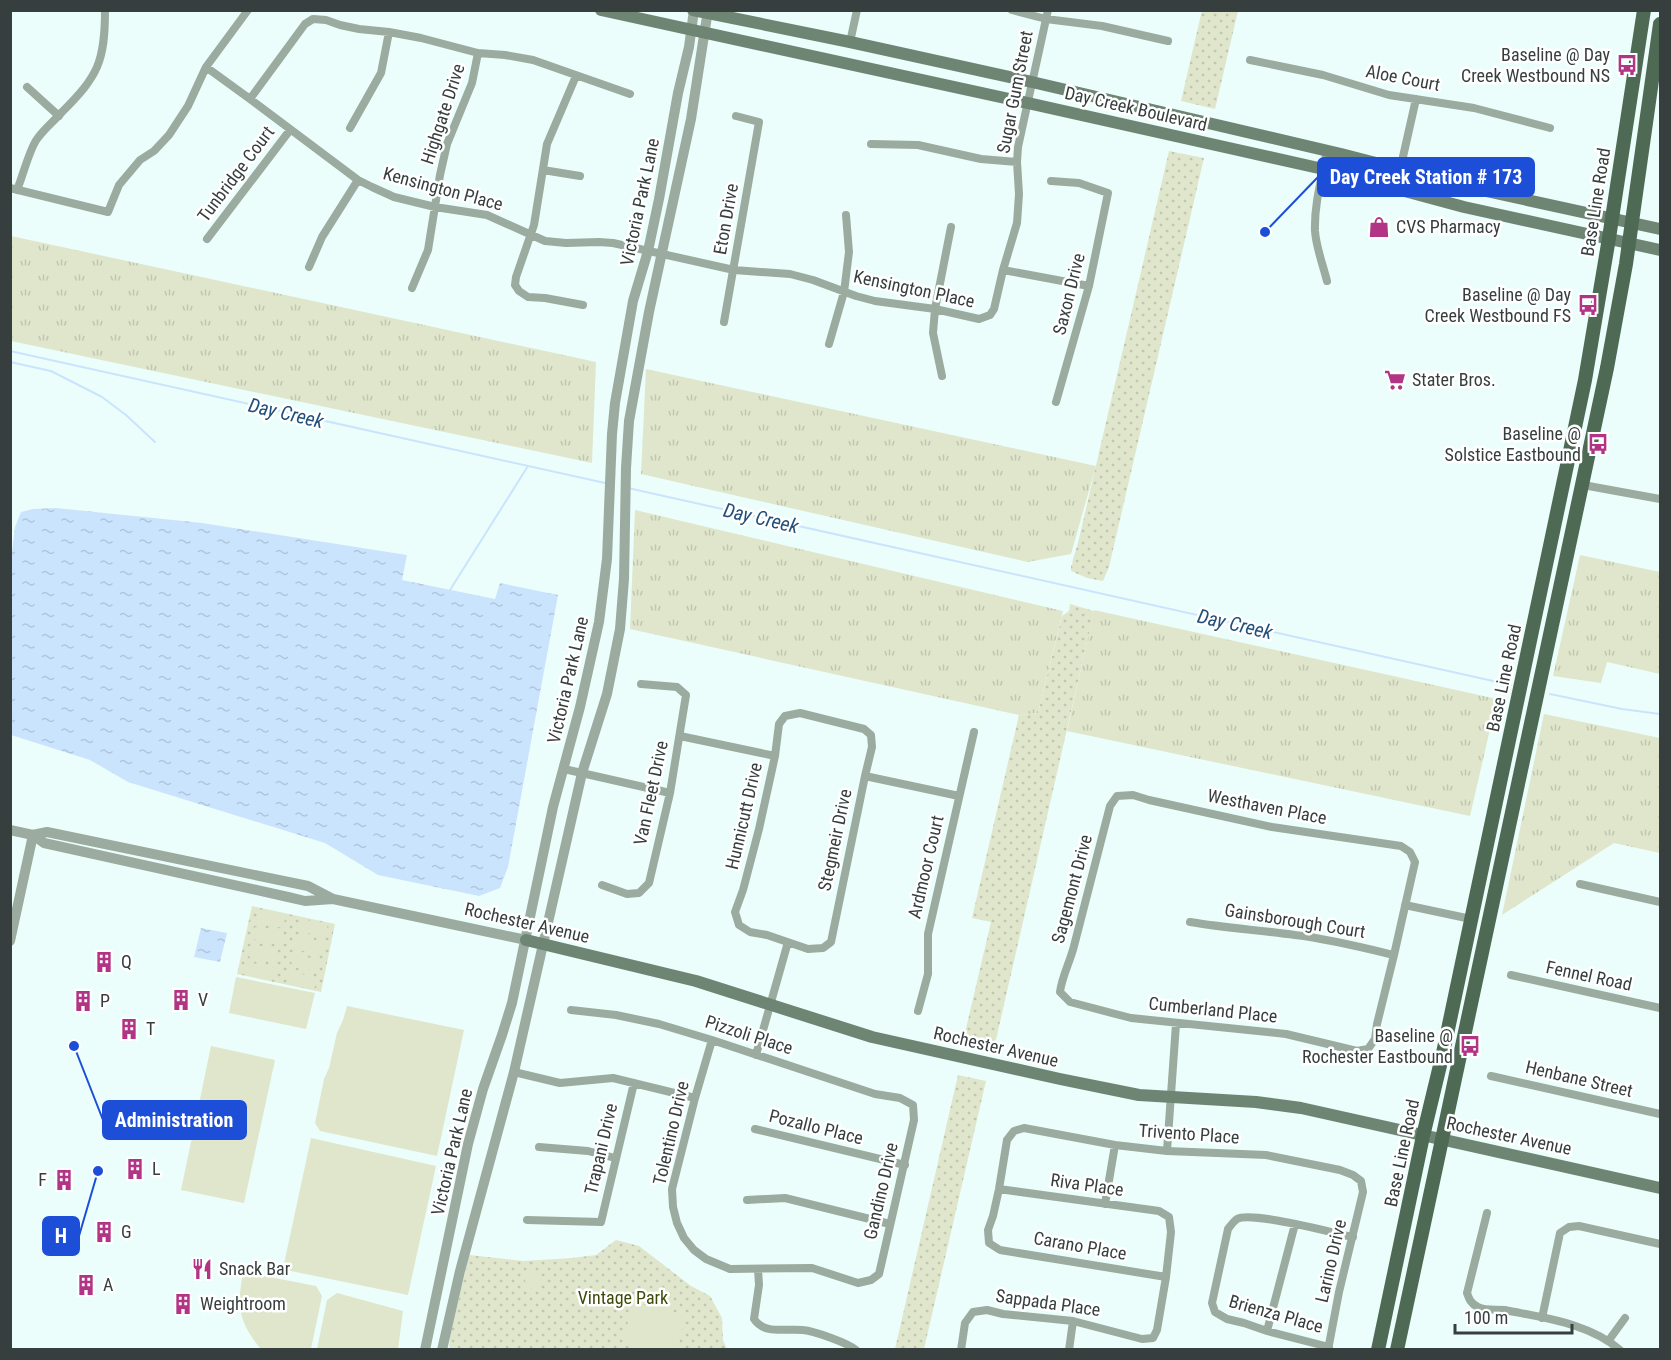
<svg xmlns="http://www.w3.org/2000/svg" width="1671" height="1360" viewBox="0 0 1671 1360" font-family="'Roboto Condensed',sans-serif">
	<defs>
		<pattern id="grass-tufts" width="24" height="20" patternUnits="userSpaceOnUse" patternTransform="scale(1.5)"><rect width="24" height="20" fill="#dfe6cc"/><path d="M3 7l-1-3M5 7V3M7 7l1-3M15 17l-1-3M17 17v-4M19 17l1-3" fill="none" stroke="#c0c6b0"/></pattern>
		<pattern id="park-dots" width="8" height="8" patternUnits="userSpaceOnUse" patternTransform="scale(1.5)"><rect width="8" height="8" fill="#dfe6cc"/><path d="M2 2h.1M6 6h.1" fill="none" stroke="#c0c6b0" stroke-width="1.8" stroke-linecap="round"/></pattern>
		<pattern id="water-ripples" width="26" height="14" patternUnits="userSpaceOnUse" patternTransform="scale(1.5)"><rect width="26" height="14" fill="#cbe4fe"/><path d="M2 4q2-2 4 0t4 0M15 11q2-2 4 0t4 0" fill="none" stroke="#afc5db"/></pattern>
	</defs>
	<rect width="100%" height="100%" fill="#ebfefb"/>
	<path fill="url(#grass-tufts)" d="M11,236L596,362L592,463L11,341Z
		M646,369L1096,466L1071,554L1028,562L641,474Z
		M635,510L1063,611L1038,713L1019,715L630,629Z
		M1580,555L1660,572V674L1607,662L1601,683L1553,676Z
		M1094,610L1497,699L1470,816L1067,731Z
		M1544,714L1660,738V853L1614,843L1502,915Z"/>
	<path fill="url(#park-dots)" d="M1202,10L1238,11L1215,109L1181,101Z
		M1169,151L1204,158L1109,567L1103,581L1087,578L1071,571V565H1072L1073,559L1078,543Z
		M1070,604L1094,611L995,1044L964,1037L991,922L972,918L1019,715L1038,713L1062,616L1069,611Z
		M252,906L335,924L321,992L237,974Z
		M958,1075L986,1081L924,1349H895Z
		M616,1240L639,1246L691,1286L710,1296L722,1318L723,1340L727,1349L449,1350L450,1337L469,1255L523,1261L572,1258L596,1255Z"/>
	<path fill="#dfe6cc" d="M259,909L286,915L283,928L256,922Z
		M301,919L328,924L325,937L298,931Z
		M255,927L282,933L280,945L252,939Z
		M297,936L324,942L322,955L294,949Z
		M251,944L278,950L276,963L249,957Z
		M293,954L320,960L318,972L291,966Z
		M248,962L275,968L272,980L245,975Z
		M290,972L317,977L314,990L287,984Z
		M236,977L315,993L306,1029L229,1013Z
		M347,1006L464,1030L437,1156L320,1131L315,1123L324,1079L329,1068L337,1033L343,1020Z
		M211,1046L275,1060L244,1203L181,1190Z
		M311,1138L436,1166L408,1295L291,1271L284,1264Z
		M525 1280a9 9 0 1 1 18 0a9 9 0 1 1-18 0Z
		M243,1272L316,1286L322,1296L311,1349L262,1350L260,1348C238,1321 237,1306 243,1272Z
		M337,1293L403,1311L398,1349H317L327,1300Z
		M633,1302L686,1315L677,1349H641L622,1345Z"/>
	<path fill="url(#water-ripples)" d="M56,508L202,523L407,555L402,580L495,599L500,583L558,595L508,867L500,888L479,896L378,875L325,843L128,782L90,760L11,735L10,569L15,527L21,512L33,509Z
		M201,928L227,933L220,962L194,957Z"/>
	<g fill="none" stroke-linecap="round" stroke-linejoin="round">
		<path stroke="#cbe4fe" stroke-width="2" d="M10,351L605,483
			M10,362L51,371L102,397L126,415L155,442
			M628,488L1511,685
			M450,590L528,466
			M1550,694L1622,709L1660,714"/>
		<path stroke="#9bab9f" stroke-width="8" d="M1012,10L1046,19L1102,26L1168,41
			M850,42L857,10
			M1250,60L1323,75L1389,95L1474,108L1550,128
			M206,67L250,99L358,180L372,187L394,197L435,207L487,215L545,241L566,243L599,242L613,243L734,270L790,274L813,280L856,296L875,301L935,309L979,319L990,315L994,309L1003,270L1017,223L1019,194L1017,162L1018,147L1048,10
			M576,76L547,144L534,225L516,277L515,285L519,291L528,297L545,298L583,305
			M27,87L59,116
			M250,99L305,24L313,19L326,20L340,25L359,29L389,32L421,38L478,53L505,55L533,60L630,94
			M350,128L381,73L389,32
			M871,144L918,145L981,159L1017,162
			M1327,151C1322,177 1314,204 1315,231C1316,247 1323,265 1327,281
			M543,170L580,176
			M1400,170L1416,99
			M1051,181L1079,183L1108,193L1089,286L1056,402
			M10,188L108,212L119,185L140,160L154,151L169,135L188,106L206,67L248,10
			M17,190C23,176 29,150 37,139C44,129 54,121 62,112C98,76 105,62 105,10
			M207,239L290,130
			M309,267L322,237L358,180
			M1003,270L1089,286
			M412,288L428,250L440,175L447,144L472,83L478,53
			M724,322L759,122L736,116
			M829,344L844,292L849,252L846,215
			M942,376L933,333L935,309L951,227
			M1583,485L1660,499
			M800,713L864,729L871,735L872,747L865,776L831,942L823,948L808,949L767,935L750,932L739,925L735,912L743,890L759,829L775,756L779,724L785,716Z
			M680,736L775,756
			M564,769L670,793
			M865,776L959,796
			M1133,795L1149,800L1272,827L1401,846L1410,852L1415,862L1394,955L1377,1024L1375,1039L1368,1049L1357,1051L1286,1034L1131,1018L1070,1002L1060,992C1062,976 1070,962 1074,946L1110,806L1117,796Z
			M1580,884L1660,902
			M602,885L627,894L639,893L649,883L670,793L686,695L677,687L641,684
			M1405,905L1471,919
			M1190,922C1225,928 1260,930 1295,935C1329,939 1361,947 1394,955
			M1511,975L1660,1008
			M571,1010L616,1015L659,1024L712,1040L875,1094L900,1098L913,1105L914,1120L882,1261L879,1274L871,1280L858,1283L812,1268L730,1269L706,1259L694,1250L684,1238L677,1223L673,1207L672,1189L695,1098L712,1040
			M918,1011L928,974V934L974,732
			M756,1055L788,942
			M514,1072L560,1083L613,1078L695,1098
			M1491,1076L1660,1114
			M755,1129L905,1165
			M539,1147L588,1151L615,1158
			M1167,1151L1176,1024
			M747,1200L785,1198L890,1224
			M1105,1204L1115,1145
			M1487,1213L1467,1293C1469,1299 1471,1304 1478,1307C1486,1311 1496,1309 1505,1310C1544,1318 1589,1323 1620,1350
			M527,1220L601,1222L634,1083
			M758,1269L759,1285L754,1319C764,1335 786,1328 803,1330C814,1331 848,1343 856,1350
			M1166,1277L1000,1250L989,1243L988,1230L993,1216L999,1189L1007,1140L1014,1131L1024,1128L1115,1145L1167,1151L1266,1155L1340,1170L1353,1175L1361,1181L1363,1192L1339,1292L1328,1350
			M1542,1318L1560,1233L1569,1227L1579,1226L1660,1244
			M1267,1331L1295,1224
			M1609,1340L1625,1318
			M1329,1347L1267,1331L1244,1323L1227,1319L1215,1312L1212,1303L1228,1229C1231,1225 1234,1221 1237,1219C1252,1211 1333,1233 1353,1237
			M961,1350L965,1323L973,1312L987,1310L1003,1314L1073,1321L1142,1339L1153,1338L1157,1330L1166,1277L1171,1232L1169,1217L1159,1211L999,1189
			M1069,1350L1073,1321"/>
		<path stroke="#9bab9f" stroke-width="10" d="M10,830L33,835L44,843L288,897L305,901L333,899L526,940
			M33,835L47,832L308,886L333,899
			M10,941L33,835
			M425,1350L468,1144L483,1089L502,1035L512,1003L553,807L580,707L599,622L607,559L612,434L615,403L633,301L648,251L659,199L678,93L689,47L694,10
			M442,1350L460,1271L514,1072L582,773L607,694L620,629L624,579L626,468L629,421L649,312L691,119L708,10"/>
		<path stroke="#6e8573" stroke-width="12" d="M601,10L1014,100L1238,150L1323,169L1464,207L1660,250
			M693,10L850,42L1032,82L1341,154L1477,189L1660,229
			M526,940L696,981L872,1037L1060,1079L1139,1095L1256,1102L1301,1108L1660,1188"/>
		<path stroke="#4e6a55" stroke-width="14" d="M1378,1350L1423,1136L1443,1053L1585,380L1609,238L1644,10
			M1397,1350L1607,368L1626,264L1660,24"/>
	</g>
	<defs>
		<symbol id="bus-bare" viewBox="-9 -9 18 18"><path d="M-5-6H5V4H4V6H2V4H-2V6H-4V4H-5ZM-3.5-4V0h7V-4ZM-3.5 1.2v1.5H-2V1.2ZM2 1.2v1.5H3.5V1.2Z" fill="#b23484" stroke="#fff" stroke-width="2.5" paint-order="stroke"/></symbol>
		<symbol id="shop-bare" viewBox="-9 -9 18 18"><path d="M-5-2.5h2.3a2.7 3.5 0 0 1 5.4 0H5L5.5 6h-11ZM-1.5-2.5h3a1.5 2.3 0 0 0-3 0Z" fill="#b23484" stroke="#fff" stroke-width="2.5" paint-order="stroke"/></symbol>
		<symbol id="supermarket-bare" viewBox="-9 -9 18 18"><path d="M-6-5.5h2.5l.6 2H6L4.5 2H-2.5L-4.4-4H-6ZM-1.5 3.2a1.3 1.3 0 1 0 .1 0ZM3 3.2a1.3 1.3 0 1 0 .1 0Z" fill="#b23484" stroke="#fff" stroke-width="2.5" paint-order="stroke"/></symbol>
		<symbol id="building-bare" viewBox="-9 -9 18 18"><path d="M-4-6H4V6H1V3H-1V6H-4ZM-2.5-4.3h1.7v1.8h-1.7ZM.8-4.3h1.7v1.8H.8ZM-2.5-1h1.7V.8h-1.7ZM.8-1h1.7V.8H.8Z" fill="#b23484" stroke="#fff" stroke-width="2.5" paint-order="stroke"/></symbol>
		<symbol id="restaurant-bare" viewBox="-9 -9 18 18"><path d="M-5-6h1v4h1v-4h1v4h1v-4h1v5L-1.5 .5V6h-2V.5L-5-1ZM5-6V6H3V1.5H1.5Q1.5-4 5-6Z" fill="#b23484" stroke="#fff" stroke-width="2.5" paint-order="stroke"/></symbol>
	</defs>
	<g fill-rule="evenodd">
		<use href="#bus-bare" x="1612" y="50" width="30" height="30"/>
		<use href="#shop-bare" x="1364" y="212" width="30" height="30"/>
		<use href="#bus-bare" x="1573" y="290" width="30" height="30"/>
		<use href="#supermarket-bare" x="1380" y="365" width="30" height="30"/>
		<use href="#bus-bare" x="1583" y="429" width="30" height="30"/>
		<use href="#building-bare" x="89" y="947" width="30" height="30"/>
		<use href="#building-bare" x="166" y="985" width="30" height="30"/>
		<use href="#building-bare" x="68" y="986" width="30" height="30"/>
		<use href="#building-bare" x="114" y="1014" width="30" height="30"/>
		<use href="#bus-bare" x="1455" y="1031" width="30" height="30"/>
		<use href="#building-bare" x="120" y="1154" width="30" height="30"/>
		<use href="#building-bare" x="49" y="1165" width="30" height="30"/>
		<use href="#building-bare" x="89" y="1217" width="30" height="30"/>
		<use href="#restaurant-bare" x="187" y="1254" width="30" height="30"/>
		<use href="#building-bare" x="71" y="1270" width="30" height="30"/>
		<use href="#building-bare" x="168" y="1289" width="30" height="30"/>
	</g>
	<g text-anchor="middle" stroke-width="5" stroke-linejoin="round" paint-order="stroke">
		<g font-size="18" fill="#363f3e" stroke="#fff" text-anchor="start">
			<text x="1610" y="61" text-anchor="end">Baseline @ Day<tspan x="1610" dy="21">Creek Westbound NS</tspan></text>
			<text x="1396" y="233">CVS Pharmacy</text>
			<text x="1571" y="301" text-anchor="end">Baseline @ Day<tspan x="1571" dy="21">Creek Westbound FS</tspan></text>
			<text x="1412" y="386">Stater Bros.</text>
			<text x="1581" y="440" text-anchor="end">Baseline @<tspan x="1581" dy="21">Solstice Eastbound</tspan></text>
			<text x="121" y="968">Q</text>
			<text x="198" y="1006">V</text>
			<text x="100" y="1007">P</text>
			<text x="146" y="1035">T</text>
			<text x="1453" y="1042" text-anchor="end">Baseline @<tspan x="1453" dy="21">Rochester Eastbound</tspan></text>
			<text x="152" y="1175">L</text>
			<text x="47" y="1186" text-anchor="end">F</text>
			<text x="121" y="1238">G</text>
			<text x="219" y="1275">Snack Bar</text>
			<text x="103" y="1291">A</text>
			<text x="200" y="1310">Weightroom</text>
		</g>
		<g font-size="18" fill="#363f3e" stroke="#fff">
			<text transform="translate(1403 78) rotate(11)" y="6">Aloe Court</text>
			<text transform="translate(1015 92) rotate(-79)" y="6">Sugar Gum Street</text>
			<text transform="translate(1136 109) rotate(13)" y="6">Day Creek Boulevard</text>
			<text transform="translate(443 114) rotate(-72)" y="6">Highgate Drive</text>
			<text transform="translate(236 174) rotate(-53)" y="6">Tunbridge Court</text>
			<text transform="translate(443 189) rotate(15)" y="6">Kensington Place</text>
			<text transform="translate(640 202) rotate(-78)" y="6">Victoria Park Lane</text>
			<text transform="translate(1596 202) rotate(-81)" y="6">Base Line Road</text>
			<text transform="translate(726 219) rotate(-80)" y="6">Eton Drive</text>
			<text transform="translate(914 289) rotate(12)" y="6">Kensington Place</text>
			<text transform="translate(1069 294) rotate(-76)" y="6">Saxon Drive</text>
			<text transform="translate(1504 678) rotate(-78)" y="6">Base Line Road</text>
			<text transform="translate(568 680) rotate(-77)" y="6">Victoria Park Lane</text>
			<text transform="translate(651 793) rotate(-78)" y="6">Van Fleet Drive</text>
			<text transform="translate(1267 807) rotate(11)" y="6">Westhaven Place</text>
			<text transform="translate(744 816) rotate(-77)" y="6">Hunnicutt Drive</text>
			<text transform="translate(835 840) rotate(-78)" y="6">Stegmeir Drive</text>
			<text transform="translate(926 867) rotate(-77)" y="6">Ardmoor Court</text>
			<text transform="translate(1072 889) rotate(-75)" y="6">Sagemont Drive</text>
			<text transform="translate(1295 921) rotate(9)" y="6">Gainsborough Court</text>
			<text transform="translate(527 923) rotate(13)" y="6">Rochester Avenue</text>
			<text transform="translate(1589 976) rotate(12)" y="6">Fennel Road</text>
			<text transform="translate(1213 1010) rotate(6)" y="6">Cumberland Place</text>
			<text transform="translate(749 1035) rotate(18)" y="6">Pizzoli Place</text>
			<text transform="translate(996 1047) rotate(13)" y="6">Rochester Avenue</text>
			<text transform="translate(1579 1079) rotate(13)" y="6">Henbane Street</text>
			<text transform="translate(816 1127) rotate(14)" y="6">Pozallo Place</text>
			<text transform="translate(671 1133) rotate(-77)" y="6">Tolentino Drive</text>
			<text transform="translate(1189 1134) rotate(4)" y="6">Trivento Place</text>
			<text transform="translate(1509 1136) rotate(12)" y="6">Rochester Avenue</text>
			<text transform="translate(601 1149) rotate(-77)" y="6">Trapani Drive</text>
			<text transform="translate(452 1152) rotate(-77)" y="6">Victoria Park Lane</text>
			<text transform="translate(1402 1153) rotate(-78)" y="6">Base Line Road</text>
			<text transform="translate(1087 1185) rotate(8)" y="6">Riva Place</text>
			<text transform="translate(881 1191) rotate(-77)" y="6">Gandino Drive</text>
			<text transform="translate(1080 1246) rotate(10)" y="6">Carano Place</text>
			<text transform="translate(1331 1261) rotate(-77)" y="6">Larino Drive</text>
			<text transform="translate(1048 1303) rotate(8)" y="6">Sappada Place</text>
			<text transform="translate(1276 1314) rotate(16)" y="6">Brienza Place</text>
		</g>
		<g font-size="18" fill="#3f4a09" stroke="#fff">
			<text x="623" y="1304">Vintage Park</text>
		</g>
		<g font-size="20" font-style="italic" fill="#23507a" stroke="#fff">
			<text transform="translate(286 413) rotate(13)" y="7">Day Creek</text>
			<text transform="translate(761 518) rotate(13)" y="7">Day Creek</text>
			<text transform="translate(1235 624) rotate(13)" y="7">Day Creek</text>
		</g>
	</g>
	<path fill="none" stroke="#1d4ed8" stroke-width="2" d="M1265 232L1318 177M74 1046L103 1120M98 1171L79 1236"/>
	<g fill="#1d4ed8" stroke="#fff" stroke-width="2">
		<circle cx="1265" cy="232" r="6"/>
		<circle cx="74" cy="1046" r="6"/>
		<circle cx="98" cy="1171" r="6"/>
	</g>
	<g fill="#1d4ed8" stroke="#1d4ed8" stroke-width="2">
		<rect x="1318" y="158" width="216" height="38" rx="6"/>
		<rect x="103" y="1101" width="143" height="38" rx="6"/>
		<rect x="43" y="1217" width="36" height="38" rx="6"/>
	</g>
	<g font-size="20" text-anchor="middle" font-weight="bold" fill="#fff">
		<text x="1426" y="184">Day Creek Station # 173</text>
		<text x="174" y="1127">Administration</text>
		<text x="61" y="1243">H</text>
	</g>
	<rect width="1671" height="1360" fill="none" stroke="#363f3e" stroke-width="24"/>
	<path d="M1455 1324v9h117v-9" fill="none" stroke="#363f3e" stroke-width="3"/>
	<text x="1464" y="1324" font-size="18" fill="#363f3e" stroke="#ffffff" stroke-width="4.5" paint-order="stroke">100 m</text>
</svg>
